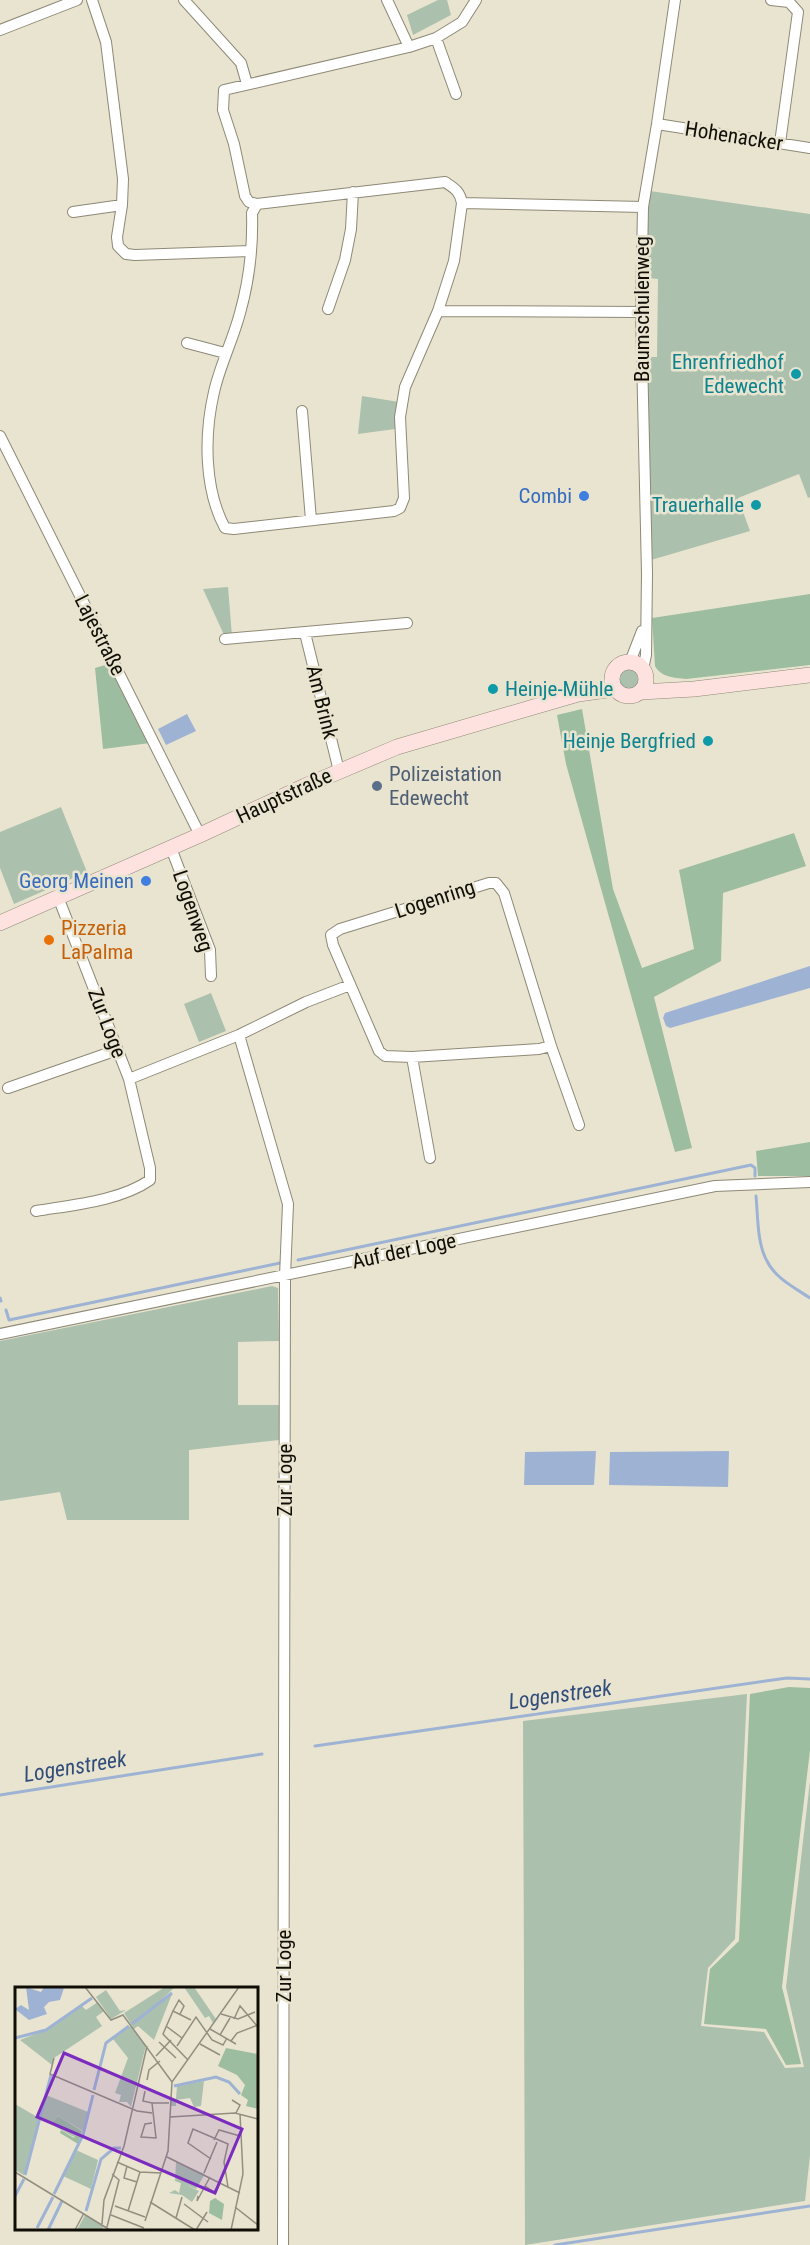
<svg xmlns="http://www.w3.org/2000/svg" width="810" height="2245" viewBox="0 0 810 2245" font-family="'Roboto Condensed',sans-serif">
	<rect width="100%" height="100%" fill="#e9e4d0"/>
	<path fill="#abc1ad" d="M438,0H447L451,15L413,35L407,15Z
		M650,191L810,214V497L808,498L799,474L738,498L750,531L651,560L647,357H657L658,279L648,278L647,219Z
		M362,396L399,402L395,429L358,434Z
		M228,587L232,636L225,637L203,589Z
		M619 679a10 10 0 1 1 20 0a10 10 0 1 1-20 0Z
		M61,807L87,872L14,904L0,868V832Z
		M211,993L226,1031L199,1042L184,1004Z
		M272,1286L278,1288L279,1341L238,1342V1405H280L279,1440L189,1450V1520H67L60,1492L0,1501V1341Z
		M747,1694L735,1939L708,1968L701,2026L764,2032L785,2068L804,2067L786,1987L810,1781V2155L805,2201L525,2245L523,1721Z"/>
	<path fill="#9dbda0" d="M810,594V665L686,679C674,678 661,677 655,666L652,618Z
		M112,663L150,743L103,749L95,668Z
		M582,709L613,889L642,968L694,949L679,870L794,833L806,866L723,893L721,961L654,997L692,1148L675,1152L566,764L557,715Z
		M810,1142V1176H758L756,1151Z
		M789,1687L810,1688V1750L782,1987L801,2064L786,2065L766,2029L704,2024L710,1969L739,1941L750,1694Z"/>
	<path fill="#9eb3d4" d="M187,714L196,731L166,745L158,729Z
		M810,966V988L670,1028L666,1026L663,1018L665,1013Z
		M596,1451L594,1485H524L525,1452Z
		M729,1451L728,1487L609,1485L610,1452Z"/>
	<g fill="none" stroke-linecap="round" stroke-linejoin="round">
		<path stroke="#9eb3d4" stroke-width="3" d="M756,1196C758,1217 757,1243 767,1261C775,1278 795,1288 810,1298
			M298,1260L751,1165L755,1168V1176
			M0,1298L1,1301
			M6,1310L9,1320L280,1263
			M315,1746L787,1678L810,1679
			M0,1795L262,1754
			M555,2245L810,2206"/>
		<defs>
			<path id="minor" d="M92,0L106,42L123,179L122,205L117,237L118,246L126,254L135,255L250,251
				M184,0L241,63L247,84
				M387,0L409,47
				M771,0L789,2L798,12L780,143
				M0,30L77,0
				M436,38L456,94
				M657,124L810,148
				M462,203L454,261L438,311L405,387L400,417L404,498L400,508L394,511L234,529L225,528C204,489 204,435 214,392C220,365 233,340 240,313C249,281 253,246 252,213L257,204L249,202L245,196L234,144L223,110L224,90L409,47L436,38L462,22L476,0
				M257,204L445,182C454,188 460,191 462,203L643,207
				M73,212L122,205
				M328,309L345,260L351,229L353,192
				M438,311L641,312
				M187,343L225,353
				M302,411L311,520
				M0,436L200,835
				M305,633L339,771
				M225,639L407,623
				M630,662L642,631
				M643,669L646,655L647,573L641,312L643,207L657,124L675,0
				M171,848L210,950L211,976
				M489,883H496L504,893L551,1046L539,1049L412,1057L385,1056L379,1051L333,945L331,935L340,929Z
				M58,897L129,1079L239,1035L306,1002L350,985
				M239,1035L288,1204L285,1276L283,2245
				M551,1046L579,1125
				M412,1057L430,1158
				M8,1088L117,1050
				M36,1211C72,1205 120,1201 150,1180V1168L129,1079
				M0,1334L715,1186L810,1182"/>
			<path id="secondary" d="M612 679a17 17 0 1 1 34 0a17 17 0 1 1-34 0Z
				M641,692L694,689L810,675
				M0,923L200,835L305,786L397,747L578,694L614,689"/>
		</defs>
		<use href="#minor" stroke="#8d8976" stroke-width="12"/>
		<use href="#secondary" stroke="#8d8976" stroke-width="16"/>
		<use href="#minor" stroke="#fff" stroke-width="10"/>
		<use href="#secondary" stroke="#fee2e0" stroke-width="15"/>
	</g>
	<g fill="#0f9aa8" stroke="#e9e4d0" stroke-width="2">
		<circle cx="796" cy="374" r="6"/>
		<circle cx="756" cy="505" r="6"/>
		<circle cx="493" cy="689" r="6"/>
		<circle cx="708" cy="741" r="6"/>
	</g>
	<g fill="#3f7fe0" stroke="#e9e4d0" stroke-width="2">
		<circle cx="584" cy="496" r="6"/>
		<circle cx="146" cy="881" r="6"/>
	</g>
	<circle fill="#5c6f8a" stroke="#e9e4d0" stroke-width="2" cx="377" cy="786" r="6"/>
	<circle fill="#e8710a" stroke="#e9e4d0" stroke-width="2" cx="49" cy="940" r="6"/>
	<g text-anchor="middle" stroke-width="5" stroke-linejoin="round" paint-order="stroke">
		<g font-size="21" fill="#100e07" stroke="#e9e4d0">
			<text transform="translate(734 136) rotate(9)" y="7">Hohenacker</text>
			<text transform="translate(642 309) rotate(-90)" y="7">Baumschulenweg</text>
			<text transform="translate(100 635) rotate(63)" y="7">Lajestraße</text>
			<text transform="translate(322 702) rotate(76)" y="7">Am Brink</text>
			<text transform="translate(284 796) rotate(-25)" y="7">Hauptstraße</text>
			<text transform="translate(435 899) rotate(-18)" y="7">Logenring</text>
			<text transform="translate(193 911) rotate(71)" y="7">Logenweg</text>
			<text transform="translate(107 1023) rotate(69)" y="7">Zur Loge</text>
			<text transform="translate(404 1251) rotate(-12)" y="7">Auf der Loge</text>
			<text transform="translate(285 1480) rotate(-90)" y="7">Zur Loge</text>
			<text transform="translate(284 1966) rotate(-90)" y="7">Zur Loge</text>
		</g>
		<g font-size="21" fill="#0d838f" stroke="#e9e4d0" text-anchor="end">
			<text x="784" y="369">Ehrenfriedhof<tspan x="784" dy="24">Edewecht</tspan></text>
			<text x="744" y="512">Trauerhalle</text>
			<text x="505" y="696" text-anchor="start">Heinje-Mühle</text>
			<text x="696" y="748">Heinje Bergfried</text>
		</g>
		<g font-size="21" fill="#366cbe" stroke="#e9e4d0" text-anchor="end">
			<text x="572" y="503">Combi</text>
			<text x="134" y="888">Georg Meinen</text>
		</g>
		<g font-size="21" fill="#4e5e75" stroke="#e9e4d0" text-anchor="start">
			<text x="389" y="781">Polizeistation<tspan x="389" dy="24">Edewecht</tspan></text>
		</g>
		<g font-size="21" fill="#c56008" stroke="#e9e4d0" text-anchor="start">
			<text x="61" y="935">Pizzeria<tspan x="61" dy="24">LaPalma</tspan></text>
		</g>
		<g font-size="22" font-style="italic" fill="#314d7a" stroke="#e9e4d0">
			<text transform="translate(560 1694) rotate(-8)" y="8">Logenstreek</text>
			<text transform="translate(75 1766) rotate(-9)" y="8">Logenstreek</text>
		</g>
	</g>
	<g transform="translate(15 1987)">
		<rect width="243" height="243" fill="#e9e4d0"/>
		<path d="M150,0H160L145,14L157,7L139,53L123,39L119,42L109,26ZM169,0H179L201,32L198,36L194,29L190,31ZM91,3L105,24L111,23L96,32L81,10ZM83,15L89,24L81,30L87,39L39,71L37,78L5,53L31,43L67,19L71,23ZM116,39L131,58L116,120L112,115H104L106,108L100,106L113,71L98,52ZM189,94L186,119L179,120L175,111L161,113V119H155V112H161L162,99ZM31,108L73,125L68,144L43,129L37,135L61,147L59,150L25,131ZM0,117L24,131L9,188L0,183ZM61,163L83,173L76,202L48,189ZM161,175L190,187L181,202L160,194ZM166,196L184,204L177,215L167,208L154,206L160,203L164,206ZM70,228L89,239L87,243H62Z" fill="#abc1ad"/>
		<path d="M211,61L243,67V122L231,119L233,113L226,108L230,98L222,88L203,79ZM43,129L67,144L63,157L45,146L46,143L59,151L61,147L36,136ZM200,211L209,217L207,233L194,226L195,214Z" fill="#9dbda0"/>
		<path d="M11,0L26,5L29,0L49,1L45,13L34,15L29,20L32,27L14,33L0,22L6,18L14,23Z" fill="#9eb3d4"/>
		<path fill="none" stroke="#9eb3d4" stroke-width="3" d="M117,37L157,6M0,51L31,43L77,11M159,99L201,90L214,95L225,107M79,103L91,56L114,39M10,188L36,88M39,207L68,148L78,108M0,209L9,192M71,224L86,172L99,161H106M22,241L38,210M33,243L47,214"/>
		<path fill="none" stroke="#928e80" stroke-width="1.5" d="M70,0L96,33L108,28L157,95M158,24L164,13L169,19L165,27M206,27L223,32L240,25M219,32L225,19L243,40M151,39L167,51M195,42L221,57M205,48L215,31M216,54L222,46L243,38M144,55L161,71M185,57L205,68M162,59L181,30L197,53L208,58L212,51M141,69L156,53M39,71L35,87L122,124L137,126M173,73L148,47L158,24L176,33M132,93L134,83L145,74M130,104L128,114L137,116M217,113L225,118L221,126M155,130L220,126L243,132M137,136L130,137L126,150L141,151L137,116H154M199,153L204,143L225,149M152,170L225,206M196,172L173,156L178,142L213,157L209,175L213,200M102,175L125,185L146,186M112,179L109,191L122,195M0,185L95,243M189,186L202,155M190,199L199,205L205,196M183,209L182,214L195,190M135,215L180,243M169,217L193,235M100,219L130,230M220,220L243,238M113,224L125,185M96,228L129,241M161,231L167,210M130,234L153,164L157,95L224,0M87,237L89,213L109,159L132,59M92,240L104,193L97,187M60,243L69,226M181,243L192,225M216,243L228,187L225,127"/>
		<path fill="#7b2cbf" fill-opacity="0.15" stroke="#7b2cbf" stroke-width="3" d="M49,66L227,142L200,206L22,130Z"/>
		<rect width="243" height="243" fill="none" stroke="#100e07" stroke-width="3"/>
	</g>
</svg>
